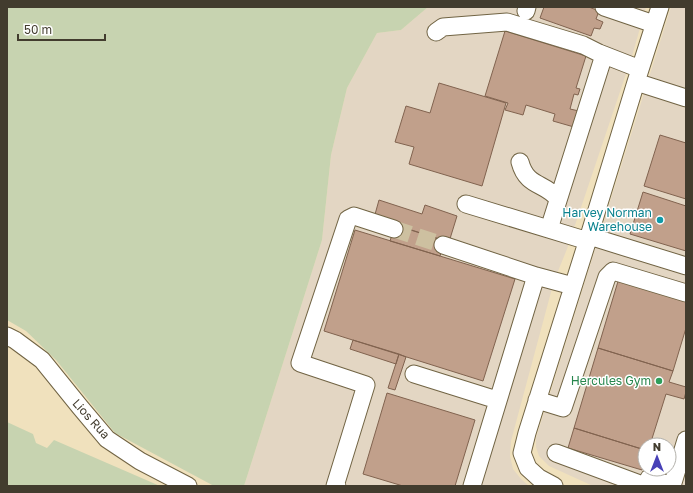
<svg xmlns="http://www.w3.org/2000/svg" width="693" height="493" viewBox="0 0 693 493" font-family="'Golos Text',sans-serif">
	<rect width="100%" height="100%" fill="#f0e1bd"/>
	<path fill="#e3d6c3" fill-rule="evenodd" d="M428,7H646L632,56L567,249L554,281L511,441L510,456L513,469L521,479L529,486H244L322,240L331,155L347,88L377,33L401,30Z
		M671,7H686V486H593L549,466L539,456L536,447V438ZM645,445H669V469H645Z"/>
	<path fill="#c7d3b0" d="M7,7H428L401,30L377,33L347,88L331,155L322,240L244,486H214L115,433L56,360L26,331L7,320Z
		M7,422L33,434L36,443L47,448L54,440L160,486H7Z"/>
	<path fill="#c1a08b" stroke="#81634f" d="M544,7H589L599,11L596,19L603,22L600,29L594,28L591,36L540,18Z
		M505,31L586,56L576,88L580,89L578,95L574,94L570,109L579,111L574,127L553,121L555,114L526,105L523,115L505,110L508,103L485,96Z
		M439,83L506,103L482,186L409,164L414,147L395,142L406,106L430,113Z
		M660,135L686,143V199L644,186Z
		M643,192L686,206V251L630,234Z
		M379,200L422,214L425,205L457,216L449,242L374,218Z
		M395,225L445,241L440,256L390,241Z
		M355,230L515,279L483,381L324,331Z
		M619,278L686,299V328L673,371L598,348Z
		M353,340L399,354L396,364L350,349Z
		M598,348L673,371L669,382L686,387V392L684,399L666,394L650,445H645V450L574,428Z
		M399,354L406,357L395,390L388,388Z
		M387,393L475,420L455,486H403L363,474Z
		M574,428L645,450V462L642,470L568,448Z"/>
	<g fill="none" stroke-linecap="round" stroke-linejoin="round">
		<path stroke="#cdc0a0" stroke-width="17" stroke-dasharray="17 8" stroke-linecap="butt" d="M394,229L443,245"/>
		<defs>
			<path id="minor" d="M604,7L654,24
				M526,11L527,7
				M436,32L443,27L507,22L583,45L599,53L640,69
				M636,82L686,98
				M520,162C527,188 545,182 558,199
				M466,204L588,241
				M549,229L604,55
				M589,236L686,266
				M443,245L536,276
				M7,336L15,340L42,360L80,407L107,439L140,461L188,486
				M414,374L497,400
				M537,400L563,408L607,277L613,271L686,293
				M556,453L645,486
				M337,486H335L366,385L300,363L348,219L354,216L394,229
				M472,486L536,276L573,286
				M554,486L539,478L528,468L522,453L527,433L589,236L636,82L660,7
				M646,486L649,478L671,486
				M672,486L686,440"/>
		</defs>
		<use href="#minor" stroke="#716444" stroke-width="19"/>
		<use href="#minor" stroke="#fff" stroke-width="17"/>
	</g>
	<circle fill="#0f9aa8" stroke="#fff" stroke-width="1.5" cx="660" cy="220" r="4"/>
	<circle fill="#2e9e5b" stroke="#fff" stroke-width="1.5" cx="659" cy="381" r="4"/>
	<g text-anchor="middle" stroke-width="3" stroke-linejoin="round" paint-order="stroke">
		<g font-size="12" fill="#0d838f" stroke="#fff" text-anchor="end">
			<text x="652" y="217">Harvey Norman<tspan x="652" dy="14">Warehouse</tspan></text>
		</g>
		<g font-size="12" fill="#27864d" stroke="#fff" text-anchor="end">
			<text x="651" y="385">Hercules Gym</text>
		</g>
		<g font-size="12" fill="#423c2e" stroke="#fff">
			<text transform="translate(91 419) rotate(48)" y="4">Lios Rua</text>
		</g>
	</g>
	<rect width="693" height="493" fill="none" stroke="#423c2e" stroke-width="16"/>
	<g transform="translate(657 457)"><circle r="19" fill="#ffffff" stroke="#b3b1ab"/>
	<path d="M0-3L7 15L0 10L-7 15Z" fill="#4841b7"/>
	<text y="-6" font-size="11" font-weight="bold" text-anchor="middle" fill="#423c2e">N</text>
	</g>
	<path d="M18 34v6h87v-6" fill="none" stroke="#423c2e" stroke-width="2"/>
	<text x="24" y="34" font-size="12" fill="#423c2e" stroke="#ffffff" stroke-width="3" paint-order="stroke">50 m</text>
</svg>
